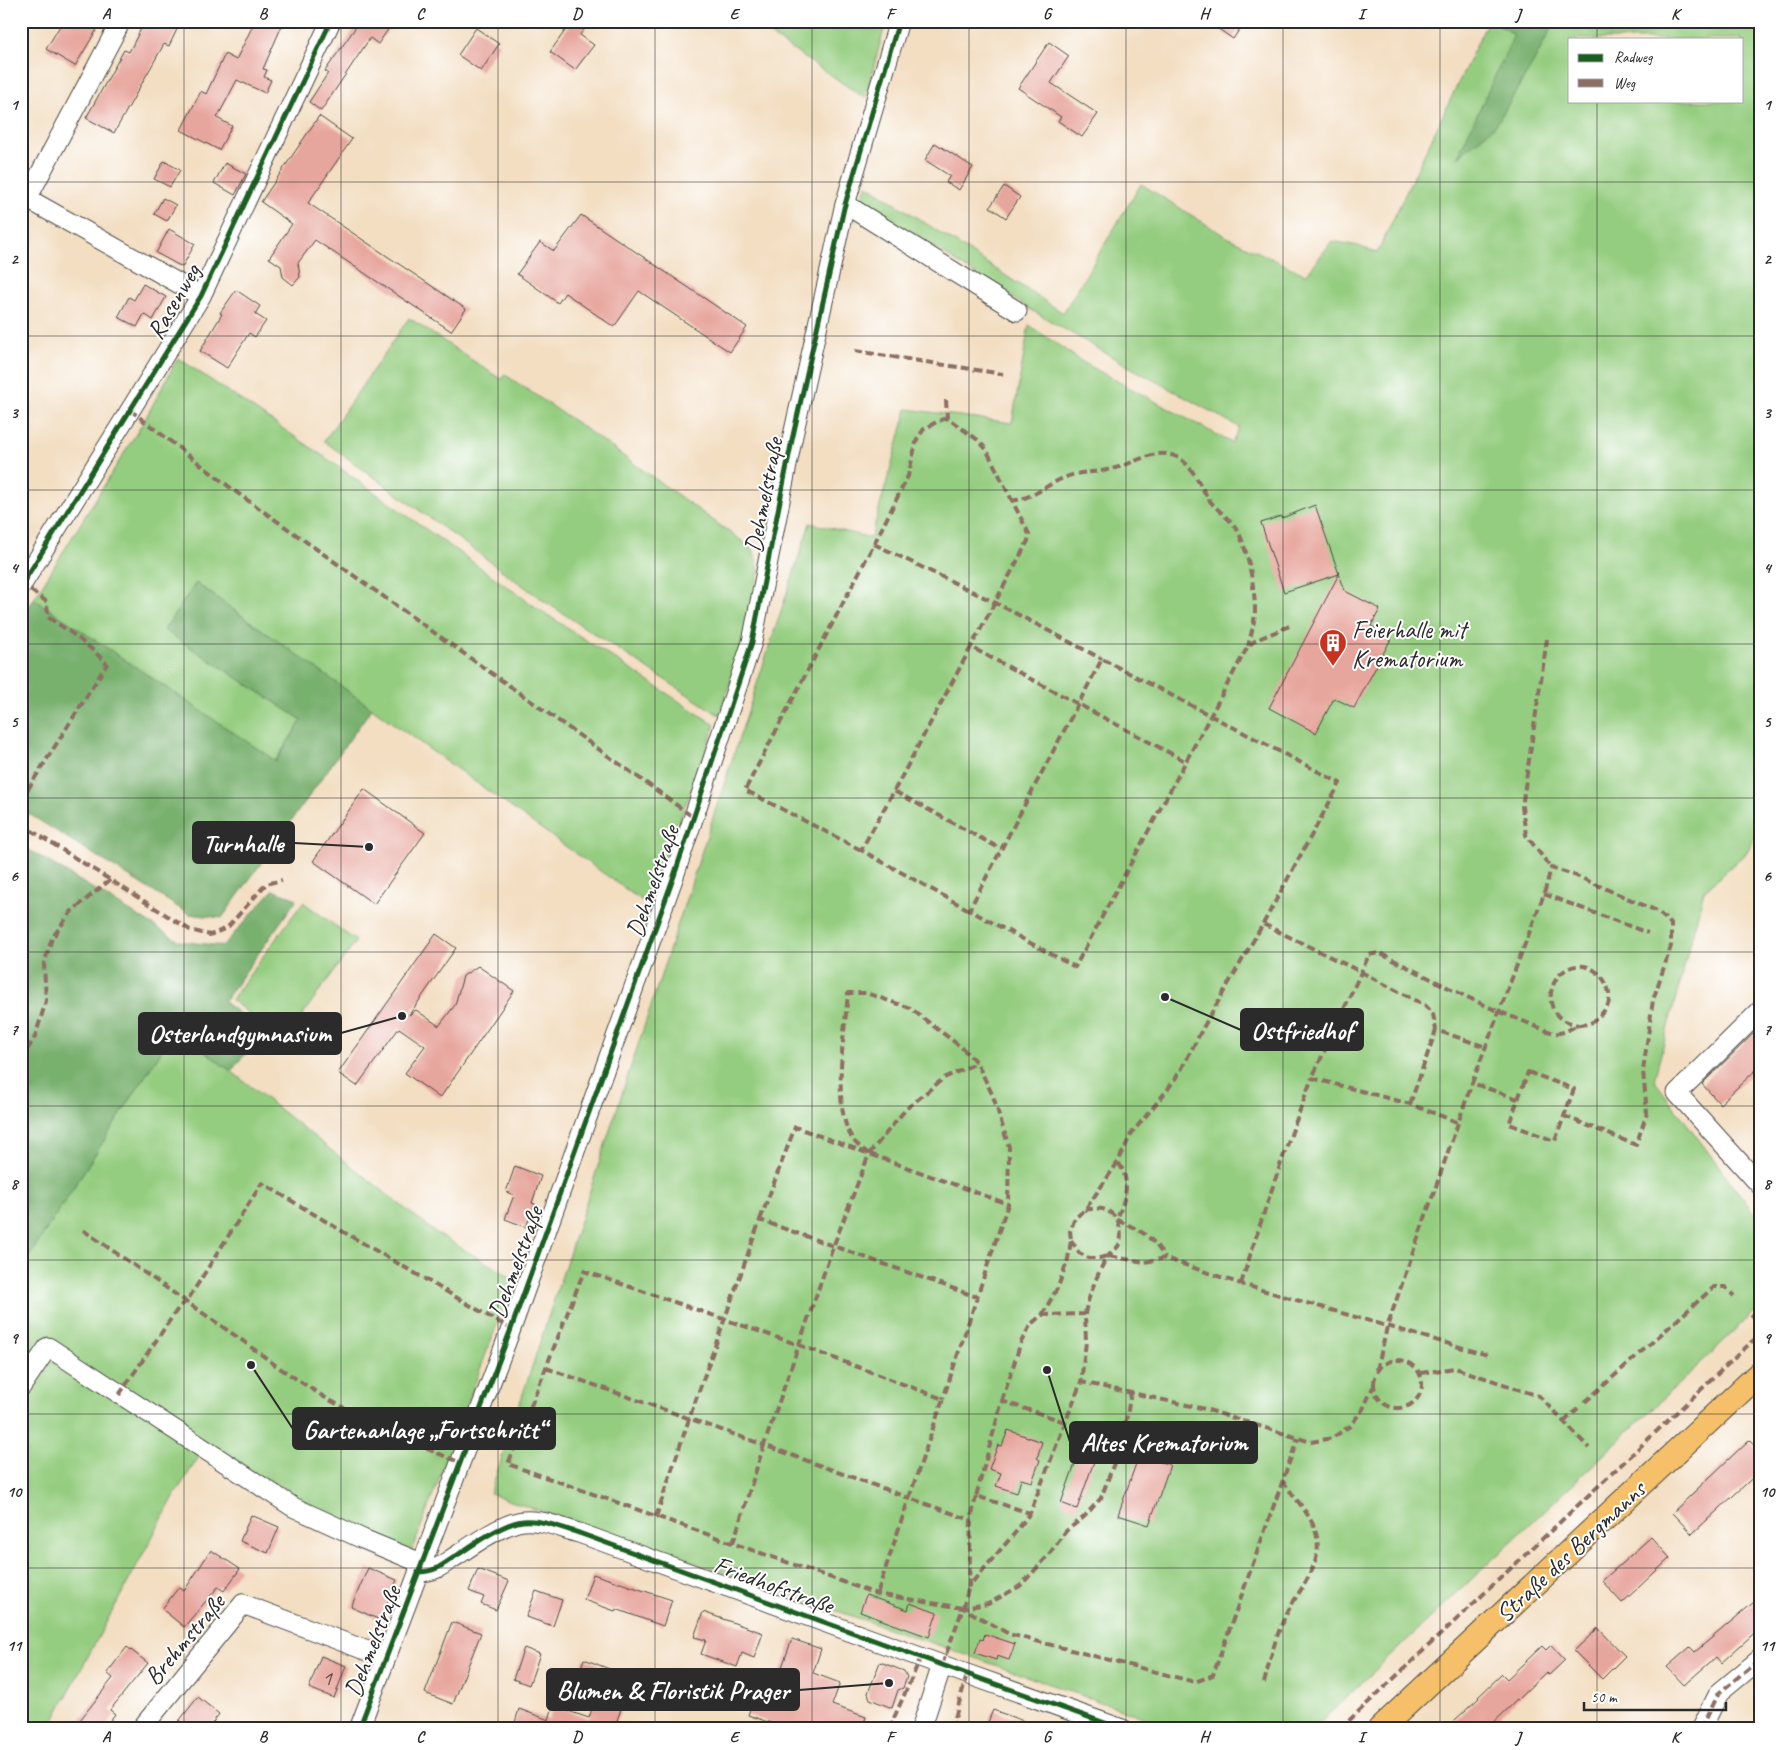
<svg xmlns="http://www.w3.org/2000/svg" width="1781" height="1750" viewBox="0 0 1781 1750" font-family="Caveat,sans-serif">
	<rect width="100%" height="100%" fill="#fff"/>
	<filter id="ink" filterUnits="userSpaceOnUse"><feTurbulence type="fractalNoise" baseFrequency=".02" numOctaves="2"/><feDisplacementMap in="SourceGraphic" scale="10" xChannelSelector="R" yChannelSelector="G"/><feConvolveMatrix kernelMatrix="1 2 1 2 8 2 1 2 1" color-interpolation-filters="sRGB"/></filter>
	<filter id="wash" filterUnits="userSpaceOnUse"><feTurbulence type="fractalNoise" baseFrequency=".0096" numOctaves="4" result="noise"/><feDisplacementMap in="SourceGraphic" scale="20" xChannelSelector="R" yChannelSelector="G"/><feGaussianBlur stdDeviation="1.12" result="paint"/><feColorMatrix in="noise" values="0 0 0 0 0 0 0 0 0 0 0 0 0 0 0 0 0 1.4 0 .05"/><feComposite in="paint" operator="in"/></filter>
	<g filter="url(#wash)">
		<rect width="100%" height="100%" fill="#f3dec2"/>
		<path fill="#95cd80" stroke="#607c56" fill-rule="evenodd" d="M749,21L886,22L865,98Z
			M1488,21H1492L1515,35L1458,157L1533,63L1555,21H1760V823L1748,851L1704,891L1654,1080L1760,1221V1307L1313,1729H1177L935,1644L490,1494L810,523L871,538L907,409L1012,423L1029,325L1084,363L1232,443L1239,427L1128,366L1028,308L860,200L867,185L1063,313L1141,184L1225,236L1306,275L1332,241L1358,246L1377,253ZM1570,39H1742V101H1570Z
			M409,318L502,380L504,374L580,425L753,549L759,570L743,646L719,715L544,601L324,441Z
			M178,358L316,451L540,610L715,725L648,905L196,583L164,630L302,720L275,761L34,599L144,421Z
			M303,902L356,941L284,1040L231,1000Z
			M175,1030L231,1071L436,1233L514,1279L407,1564L202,1452L177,1491L49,1729H21V1269Z"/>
		<path fill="#78b06e" stroke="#526e4c" d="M1492,21H1555L1533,63L1496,125L1457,158L1514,35Z
			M196,583L372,708L222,918L189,914L21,809V618L34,599L276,761L302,720L164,630Z
			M21,845L179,941L223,946L273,890L297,899L224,1002L264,1032L231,1071L175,1030L21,1269Z"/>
		<g id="blocks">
			<path fill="#e7a69d" d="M63,21H102L75,66L46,49Z
				M145,21H181L169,46L164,44L114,133L86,118L124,50L129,52Z
				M255,21H284L263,69L267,70L264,77L271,80L265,93L237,80L217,118L232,126L219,150L181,130L201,91L206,94L225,54L236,60Z
				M360,21H394L378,44L370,38L321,111L309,102L328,73L325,71Z
				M572,21H590L580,35L594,45L575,70L550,52Z
				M1207,21H1245L1233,39Z
				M476,28L499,44L481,71L458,55Z
				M1049,42L1069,56L1051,83L1098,114L1082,137L1058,121L1061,117L1018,88Z
				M319,116L352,139L308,203L466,309L451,331L315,240L298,263L300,277L293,285L283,277L281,266L269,258L292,224L261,202Z
				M935,143L973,167L959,190L946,182L950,176L925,160Z
				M164,161L180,170L170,187L154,179Z
				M225,163L246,174L235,195L214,183Z
				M1004,186L1020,197L1006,218L990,207Z
				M163,198L176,205L167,221L154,214Z
				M581,215L747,327L730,352L639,291L614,327L565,293L558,303L517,274L540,242L554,251Z
				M169,229L195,244L182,267L156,253Z
				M143,284L166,297L153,320L144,314L137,327L118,317L129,297L134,300Z
				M236,290L260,306L255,314L266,321L255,337L249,333L227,368L200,351L222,314L220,313Z
				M1315,505L1339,574L1284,592L1261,523L1281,516L1282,518Z
				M1339,574L1345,591L1380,609L1371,626L1392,637L1354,708L1334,698L1316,733L1269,708Z
				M364,789L425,833L374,904L313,861Z
				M436,934L456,948L409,1015L416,1010L439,1026L455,1005L463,976L478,966L514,991L440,1098L405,1073L425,1046L399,1028L357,1086L338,1073Z
				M1760,1027V1066L1720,1104L1702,1084Z
				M515,1166L541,1176L532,1203L535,1204L526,1227L505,1219L514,1195L506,1192Z
				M1008,1430L1042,1442L1037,1458L1040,1460L1032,1482L1021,1479L1017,1493L996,1486L1001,1473L989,1469L998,1445L1002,1446Z
				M1086,1433L1102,1439L1077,1509L1061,1503Z
				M1749,1440L1760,1452V1471L1692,1534L1672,1513Z
				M1139,1455L1170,1465L1149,1525L1118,1515Z
				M251,1515L279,1527L268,1553L240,1541Z
				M1651,1537L1670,1558L1622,1603L1602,1581Z
				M211,1550L240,1569L224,1591L218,1587L184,1627L162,1609L179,1587L184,1591Z
				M368,1568L397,1580L380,1620L351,1607Z
				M478,1569L509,1581L496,1610L481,1604L484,1597L469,1591Z
				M593,1574L672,1600L663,1626L616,1609L615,1611L584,1600Z
				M536,1591L562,1600L553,1626L526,1617Z
				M866,1595L908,1610L910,1603L937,1613L929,1637L860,1612Z
				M1760,1597V1628L1721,1663L1716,1657L1684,1685L1667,1667L1690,1647L1695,1652Z
				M703,1612L763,1633L754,1658L742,1653L737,1667L701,1654L706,1640L694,1637Z
				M452,1622L481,1633L453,1704L425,1693Z
				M1598,1628L1625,1656L1602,1679L1574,1651Z
				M985,1634L1015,1644L1009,1660L997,1656L996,1660L975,1653L980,1639L983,1640Z
				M792,1639L821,1649L813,1673L840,1683L832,1705L866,1717L862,1729H788L748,1715L756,1693L771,1698Z
				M1551,1645L1565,1660L1549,1675L1546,1672L1487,1729H1445L1479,1698L1478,1697L1502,1674L1507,1679L1542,1646L1546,1650Z
				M127,1647L148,1663L110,1710L115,1714L104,1729H73L113,1678L107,1673Z
				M524,1648L540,1654L529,1685L513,1679Z
				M321,1656L346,1666L334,1698L309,1688Z
				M584,1659L632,1678L614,1729H513L519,1709L549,1720L553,1706L589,1718L599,1687L577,1679Z
				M880,1662L904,1671L907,1677L903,1688L898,1690L892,1708L870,1699L868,1693Z
				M198,1697L219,1714L208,1729H189L179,1721Z
				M993,1710L1040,1727V1729H985Z"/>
		</g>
	</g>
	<g filter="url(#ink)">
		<use href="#blocks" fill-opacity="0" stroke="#494642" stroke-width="1"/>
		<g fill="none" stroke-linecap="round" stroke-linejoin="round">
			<defs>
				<path id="minor" d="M28,199L201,296
					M845,204L1017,311
					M21,210L121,21
					M21,586L201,296L331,21
					M1760,1011L1677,1093L1760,1185
					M21,1387L48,1347L293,1507L363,1539L421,1563
					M418,1572C437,1572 443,1564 459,1554C475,1543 504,1523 523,1521C542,1519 561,1528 579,1533L967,1674L1122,1729
					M141,1729L243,1604L386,1658
					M359,1729L511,1329L674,876L752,642L792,440L844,208L899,21
					M921,1729L942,1665
					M1701,1729L1719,1693L1760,1659"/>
				<path id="major" d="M1380,1729L1760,1373"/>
			</defs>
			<use href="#minor" stroke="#494642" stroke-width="21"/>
			<use href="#major" stroke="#494642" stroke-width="26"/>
			<use href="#minor" stroke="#fff" stroke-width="19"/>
			<use href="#major" stroke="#f6c06b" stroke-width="24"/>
			<path stroke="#8d6e63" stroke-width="4" stroke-dasharray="8 4" stroke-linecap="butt" d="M855,351L1003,374
				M946,400L947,418L978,440L986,449L1029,534L1028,541L971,647
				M130,410L236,492L659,792L694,818
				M1011,501C1035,498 1045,485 1066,477C1080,471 1097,473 1111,469C1127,466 1142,456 1158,454C1189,451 1196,481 1210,501C1218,511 1229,518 1236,528C1247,545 1255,589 1255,609C1255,622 1251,634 1248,646
				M874,544L908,476L917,439L924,429L938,421L947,418
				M1547,639L1522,807L1526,835L1551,868
				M894,791L971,647L1185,761
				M21,800L107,664C89,645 69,631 48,617L47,602L22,584
				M21,824L190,930L210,935L227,928L266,884L282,880
				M861,850L745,790L874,544L996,603L1102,659
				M1544,894L1648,933
				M969,910L861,850L894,791L1001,849
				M1263,924L1340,783L1102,659L969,910L1075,967L1248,646L1256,640L1292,625
				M21,1060L35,1037L46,1001L44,964L52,938L72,911L110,880
				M1528,1072L1574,1089L1555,1141L1509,1124Z
				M1518,1099L1472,1083L1544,894L1551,868L1574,875L1657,911L1671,924V946L1653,1000L1643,1071L1647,1113L1636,1145L1564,1116
				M1410,1104L1436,1030L1486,1047
				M1457,1122L1410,1104L1312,1078L1369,955L1379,953C1427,976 1474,1003 1523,1021C1533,1025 1545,1031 1555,1033C1564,1034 1569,1029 1576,1026C1582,1024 1589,1025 1594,1021C1598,1017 1604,1012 1607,1007C1615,991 1601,969 1584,966C1556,962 1539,1000 1560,1018C1565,1022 1572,1023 1578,1025
				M869,1154C863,1149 855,1144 852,1138C831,1105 845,1032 848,993H866L910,1008L961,1047L977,1063L993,1096L1009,1147L1008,1204L943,1399
				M1085,1210C1094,1208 1103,1207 1111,1213C1115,1216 1116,1219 1120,1221C1143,1232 1151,1235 1165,1258
				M760,1220L795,1127L1008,1204
				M83,1230L243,1341L278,1367L324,1397L398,1437L459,1462
				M1071,1240L1079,1253L1089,1258H1100L1107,1256L1145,1262L1165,1258L1241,1284L1491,1356
				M1241,1284C1263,1214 1286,1146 1312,1078
				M1085,1314C1087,1300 1099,1269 1107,1258C1110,1252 1117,1250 1120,1243C1122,1235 1120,1227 1117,1219C1125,1199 1132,1182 1118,1162
				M1751,1314L1760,1323
				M1042,1315L1085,1314L1086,1342L1081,1382
				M1374 1384a24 24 0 1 1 48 0a24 24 0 1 1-48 0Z
				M546,1368L764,1445L833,1247L869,1154L906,1109L944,1078L977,1063
				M1377,1370L1387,1327L1472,1083
				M1421,1373L1455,1368L1539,1396L1589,1448
				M1131,1392L1123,1439L1101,1498L1084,1517L1066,1531L1047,1557L1020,1586L988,1604L963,1608L1009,1634L1195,1682L1213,1675L1298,1438
				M119,1395L179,1307L187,1301L262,1183L342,1231L511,1329
				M1002,1401L1021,1342L1031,1324L1042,1315L1058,1287L1068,1259L1071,1240L1070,1231L1075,1218L1085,1210L1118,1162L1131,1134L1168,1089L1181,1070L1204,1026L1263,924L1361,972L1426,1006L1433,1014L1436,1030
				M1585,1402L1714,1287H1725L1734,1296
				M1065,1422L1002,1401L976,1496L1030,1513L1081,1382L1205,1409L1311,1442L1332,1438L1350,1426L1363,1409L1373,1387
				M1564,1422L1578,1408
				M976,1496L971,1520L969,1586L1015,1533L1030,1513
				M656,1517L689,1419L760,1220L977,1297
				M733,1543L764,1445L909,1498L877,1594
				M963,1608L877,1594L508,1464L584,1271L799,1345L943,1399L909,1498L971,1520
				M942,1665L963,1608L969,1586
				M1264,1683C1270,1660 1275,1638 1285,1617C1297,1591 1325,1564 1316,1533C1311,1514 1293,1497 1283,1481
				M889,1729L921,1657
				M952,1729L967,1674
				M1340,1729L1760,1334
				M1701,1729L1719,1693L1760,1659"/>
			<defs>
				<path id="cycleway" d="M21,586L201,296L331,21
					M418,1572C437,1572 443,1564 459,1554C475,1543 504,1523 523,1521C542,1519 561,1528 579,1533L967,1674L1122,1729
					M359,1729L511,1329L674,876L752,642L792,440L844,208L899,21"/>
			</defs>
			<use href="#cycleway" stroke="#fff" stroke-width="8"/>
			<use href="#cycleway" stroke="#1b5e20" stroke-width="5"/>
		</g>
	</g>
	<path fill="none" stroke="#2b2b2b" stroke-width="1" stroke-opacity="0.55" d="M184,21V1729M341,21V1729M498,21V1729M655,21V1729M812,21V1729M969,21V1729M1126,21V1729M1283,21V1729M1440,21V1729M1597,21V39M1597,101V1729M21,182H1760M21,336H1760M21,490H1760M21,644H1760M21,798H1760M21,952H1760M21,1106H1760M21,1260H1760M21,1414H1760M21,1568H1760"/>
	<defs>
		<symbol id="building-pin" viewBox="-11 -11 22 30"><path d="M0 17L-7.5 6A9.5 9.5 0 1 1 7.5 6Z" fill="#c8321e" stroke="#fff"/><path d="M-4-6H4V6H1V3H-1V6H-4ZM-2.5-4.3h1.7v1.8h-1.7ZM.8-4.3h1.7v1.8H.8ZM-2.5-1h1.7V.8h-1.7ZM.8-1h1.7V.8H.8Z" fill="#fff"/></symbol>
	</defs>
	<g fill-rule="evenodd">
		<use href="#building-pin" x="1317" y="627" width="32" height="43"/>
	</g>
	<g text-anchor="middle" stroke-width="4" stroke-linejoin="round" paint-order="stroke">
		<g font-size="22" fill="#5a4a48">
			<text x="327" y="1685">1</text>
		</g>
		<g font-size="25" fill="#2b2b2b" stroke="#fff">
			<text transform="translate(173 301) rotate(-60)" y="9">Rasenweg</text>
			<text transform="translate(763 495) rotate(-79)" y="9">Dehmelstraße</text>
			<text transform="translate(652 881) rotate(-71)" y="9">Dehmelstraße</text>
			<text transform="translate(515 1262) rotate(-70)" y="9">Dehmelstraße</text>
			<text transform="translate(1570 1551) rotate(-43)" y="9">Straße des Bergmanns</text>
			<text transform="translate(774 1584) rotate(20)" y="9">Friedhofstraße</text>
			<text transform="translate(184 1639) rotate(-50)" y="9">Brehmstraße</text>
			<text transform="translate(372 1641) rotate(-69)" y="9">Dehmelstraße</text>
		</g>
		<g font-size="25" fill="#2b2b2b" stroke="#fff" text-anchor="start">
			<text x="1352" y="638">Feierhalle mit<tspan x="1352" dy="29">Krematorium</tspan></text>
		</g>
	</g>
	<path fill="none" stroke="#2b2b2b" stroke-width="2" d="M369 847L294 843M1165 997L1241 1030M402 1016L341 1033M251 1365L293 1429M1047 1370L1070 1442M889 1683L799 1690"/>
	<g fill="#2b2b2b" stroke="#fff" stroke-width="2">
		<circle cx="369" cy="847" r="5"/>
		<circle cx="1165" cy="997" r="5"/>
		<circle cx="402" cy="1016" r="5"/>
		<circle cx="251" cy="1365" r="5"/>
		<circle cx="1047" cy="1370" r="5"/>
		<circle cx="889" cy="1683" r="5"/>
	</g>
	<g fill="#2b2b2b" stroke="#2b2b2b" stroke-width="2">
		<rect x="193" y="822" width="101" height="41" rx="5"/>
		<rect x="1241" y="1009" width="122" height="41" rx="5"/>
		<rect x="139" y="1013" width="202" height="41" rx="5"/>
		<rect x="293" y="1408" width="262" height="41" rx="5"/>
		<rect x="1070" y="1422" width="187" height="41" rx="5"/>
		<rect x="547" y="1669" width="252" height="41" rx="5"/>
	</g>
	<g font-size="26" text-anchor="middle" font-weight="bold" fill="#fff">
		<text x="243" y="852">Turnhalle</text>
		<text x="1302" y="1039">Ostfriedhof</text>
		<text x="240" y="1042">Osterlandgymnasium</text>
		<text x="424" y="1438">Gartenanlage „Fortschritt“</text>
		<text x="1164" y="1451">Altes Krematorium</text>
		<text x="673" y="1699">Blumen &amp; Floristik Prager</text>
	</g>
	<rect width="1781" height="1750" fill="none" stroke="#fff" stroke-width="55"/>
	<rect x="1568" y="38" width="175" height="65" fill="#ffffff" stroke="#aaaaaa"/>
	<rect x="1578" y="54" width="25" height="8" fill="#1b5e20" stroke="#aaaaaa"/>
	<text x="1614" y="62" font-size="15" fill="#2b2b2b">Radweg</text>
	<rect x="1578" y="79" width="25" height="8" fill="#8d6e63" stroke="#aaaaaa"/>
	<text x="1614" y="88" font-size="15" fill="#2b2b2b">Weg</text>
	<path d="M1584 1702v8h142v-8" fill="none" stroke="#2b2b2b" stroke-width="2.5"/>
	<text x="1591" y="1702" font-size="15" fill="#2b2b2b" stroke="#ffffff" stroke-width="4" paint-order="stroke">50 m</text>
	<rect x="28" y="28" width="1726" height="1694" fill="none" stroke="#2b2b2b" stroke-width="2"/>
	<g font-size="16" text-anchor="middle" font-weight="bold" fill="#2b2b2b">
		<text x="106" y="19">A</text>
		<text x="263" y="19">B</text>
		<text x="420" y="19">C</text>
		<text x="577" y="19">D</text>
		<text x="734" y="19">E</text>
		<text x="890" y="19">F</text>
		<text x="1047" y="19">G</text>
		<text x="1204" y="19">H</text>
		<text x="1361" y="19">I</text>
		<text x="1518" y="19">J</text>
		<text x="1675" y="19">K</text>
		<text x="14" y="110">1</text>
		<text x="1767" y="110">1</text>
		<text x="14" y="264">2</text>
		<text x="1767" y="264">2</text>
		<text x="14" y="418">3</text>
		<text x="1767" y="418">3</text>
		<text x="14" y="573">4</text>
		<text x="1767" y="573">4</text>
		<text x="14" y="727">5</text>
		<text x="1767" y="727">5</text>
		<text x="14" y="881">6</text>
		<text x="1767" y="881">6</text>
		<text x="14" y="1035">7</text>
		<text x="1767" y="1035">7</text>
		<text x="14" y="1189">8</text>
		<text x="1767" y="1189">8</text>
		<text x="14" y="1343">9</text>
		<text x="1767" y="1343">9</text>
		<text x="14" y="1497">10</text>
		<text x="1767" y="1497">10</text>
		<text x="14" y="1651">11</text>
		<text x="1767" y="1651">11</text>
		<text x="106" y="1742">A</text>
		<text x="263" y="1742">B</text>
		<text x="420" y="1742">C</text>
		<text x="577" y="1742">D</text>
		<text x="734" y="1742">E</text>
		<text x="890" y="1742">F</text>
		<text x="1047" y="1742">G</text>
		<text x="1204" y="1742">H</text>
		<text x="1361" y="1742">I</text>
		<text x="1518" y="1742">J</text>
		<text x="1675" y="1742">K</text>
	</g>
</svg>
